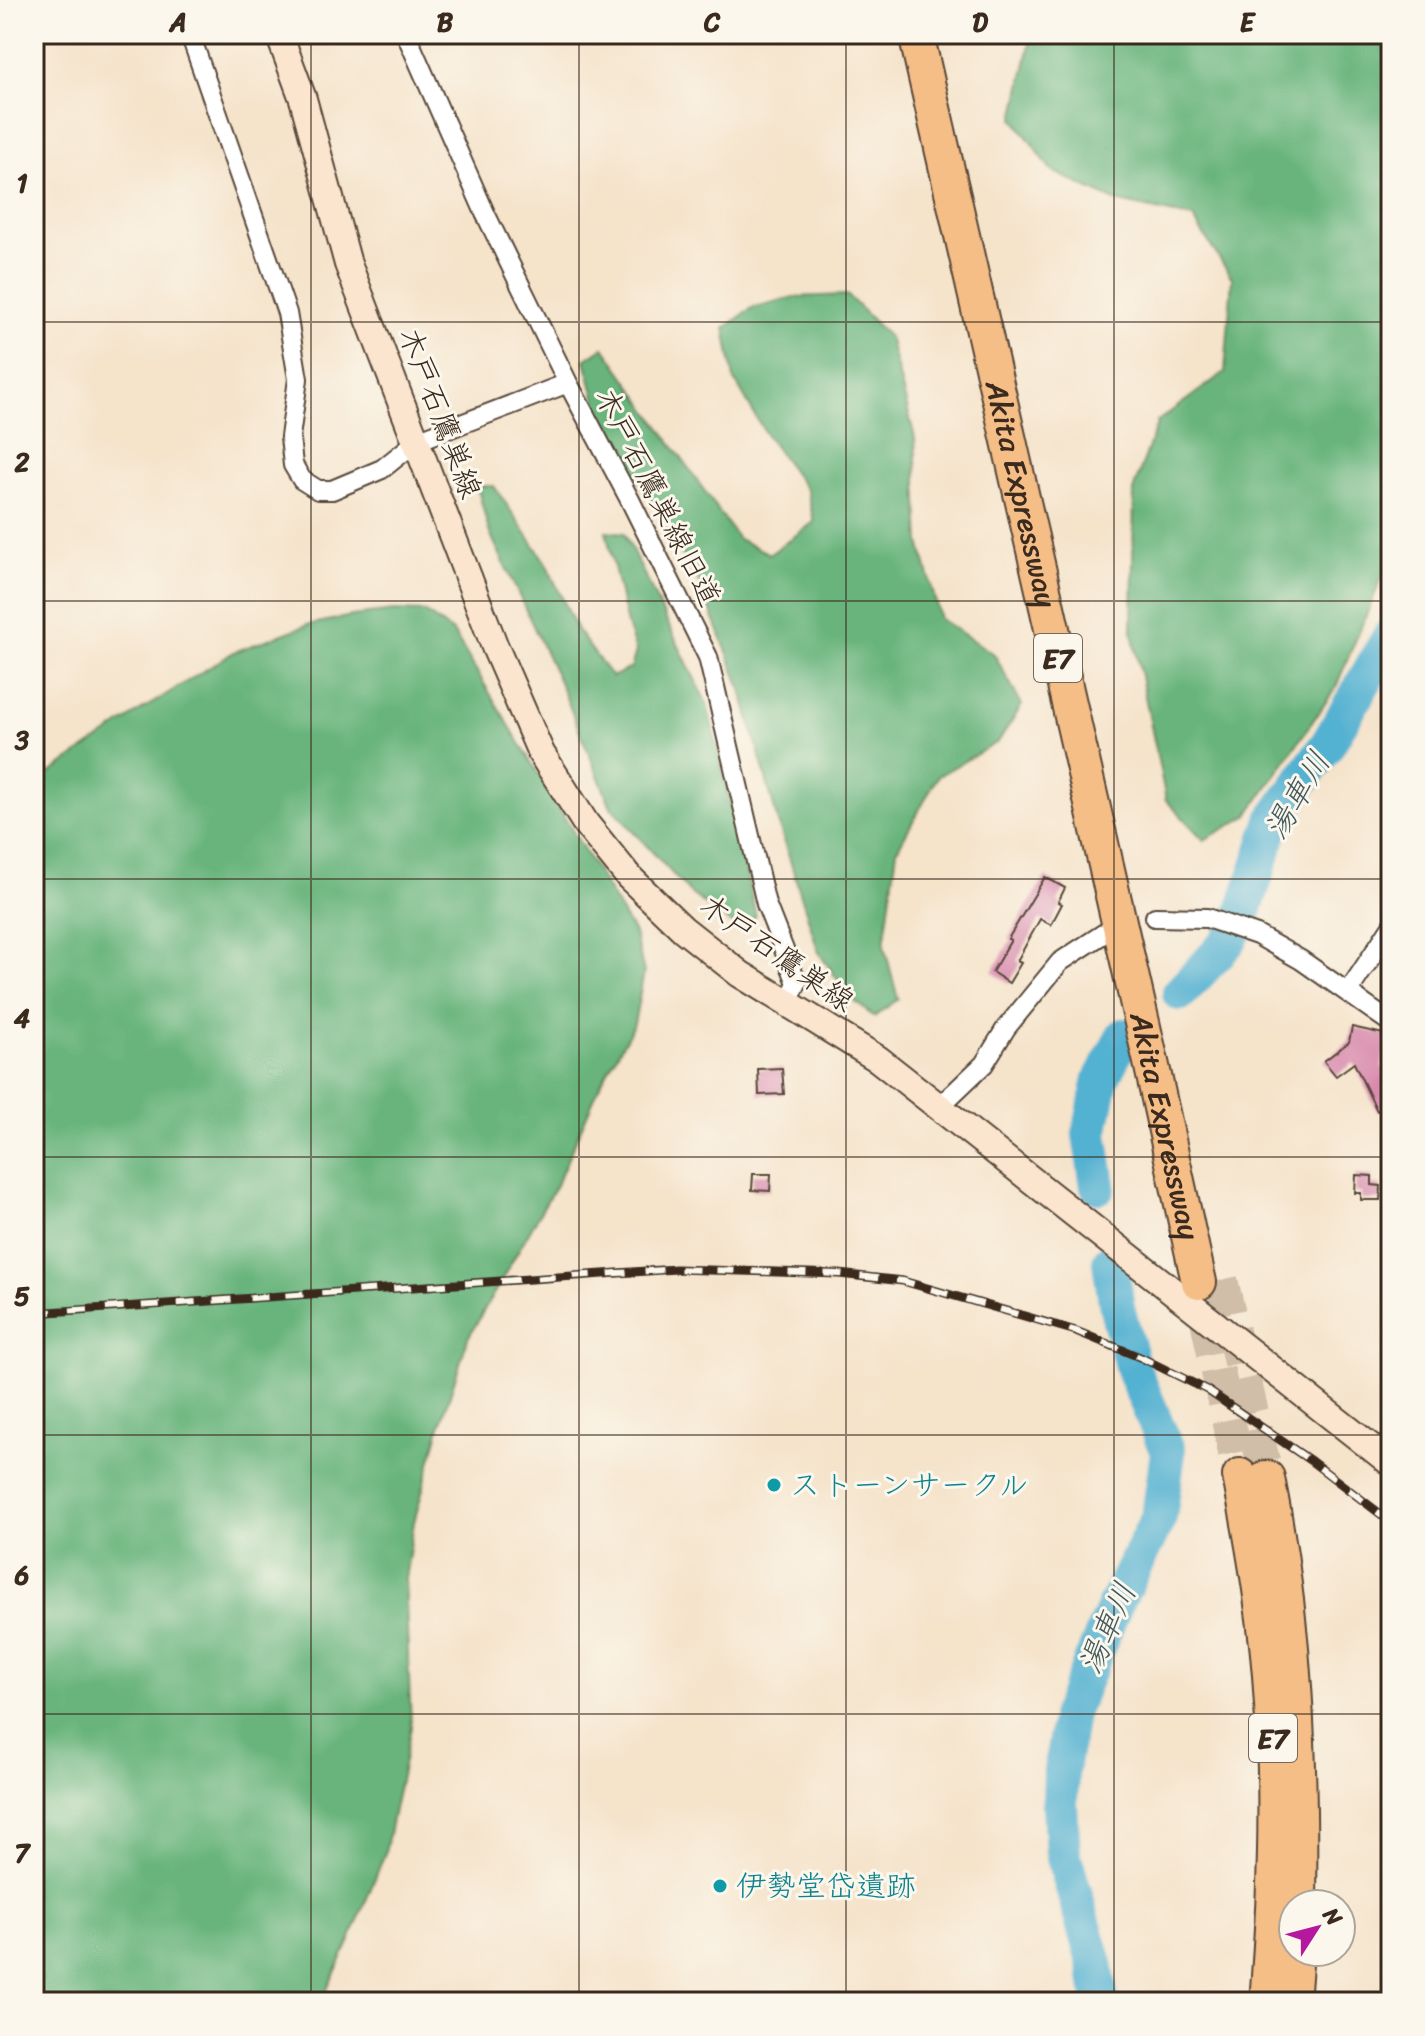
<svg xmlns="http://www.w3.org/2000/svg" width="1425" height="2036" viewBox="0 0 1425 2036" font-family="Sriracha,'Klee One',sans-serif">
	<rect width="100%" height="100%" fill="#fbf7ec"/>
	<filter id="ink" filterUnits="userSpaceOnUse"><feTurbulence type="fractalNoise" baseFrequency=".0125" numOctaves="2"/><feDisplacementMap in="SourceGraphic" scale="16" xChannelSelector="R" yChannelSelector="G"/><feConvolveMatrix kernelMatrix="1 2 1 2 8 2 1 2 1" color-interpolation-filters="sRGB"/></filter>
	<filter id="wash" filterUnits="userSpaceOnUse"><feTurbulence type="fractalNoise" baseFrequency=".006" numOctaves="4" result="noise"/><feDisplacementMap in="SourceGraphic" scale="32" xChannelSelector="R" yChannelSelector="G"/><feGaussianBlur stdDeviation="1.8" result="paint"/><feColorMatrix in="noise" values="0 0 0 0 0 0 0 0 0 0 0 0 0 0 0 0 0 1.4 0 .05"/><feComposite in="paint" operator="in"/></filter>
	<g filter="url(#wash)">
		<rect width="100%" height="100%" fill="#f5e3ca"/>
		<path fill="#68b47c" stroke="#526f4d" stroke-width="2" d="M1032,34H1382L1391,76V556L1335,689L1247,816L1204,840L1166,800L1132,632L1134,488L1158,421L1225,372L1232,278L1193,218L1115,201L1052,171L1014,119Z
			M847,295L889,337L915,438L920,542L940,619L994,654L1022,705L998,742L938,776L897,850L884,945L898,999L874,1017L850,997L819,953L778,822L741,688L701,586L600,415L585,360L604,347L738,539L770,554L814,522L807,491L765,433L734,379L725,328L752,308L794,297Z
			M477,486H494L546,563L577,630L612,677L631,668L636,651L627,625L606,531L624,533L707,704L756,916L739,929L690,893L611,807L562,688L489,531Z
			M394,611L424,612L453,632L634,933L644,972L634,1024L600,1085L556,1185L468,1338L441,1423L414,1522L405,1579L411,1727L385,1853L349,1943L321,2002H34V784L143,709L234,652L307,625L352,616Z"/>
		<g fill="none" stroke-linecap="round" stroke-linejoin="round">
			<path stroke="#53b1d1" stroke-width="36" d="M1180,993L1228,942L1242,917L1274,820L1329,742L1391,635
				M1098,1186L1090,1134L1101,1079L1124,1036
				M1101,2002L1095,1964L1063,1854L1060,1806L1061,1771L1070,1713L1114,1607L1159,1517L1168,1452L1133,1369L1117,1308L1110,1262"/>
		</g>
		<g id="blocks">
			<path fill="#d888ac" d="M1045,877L1065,888L1058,902L1062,904L1051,925L1040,919L1017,961L1021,963L1009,983L992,972L1011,940L1008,939Z
				M1352,1027L1388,1035L1382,1068L1391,1063V1104L1377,1111L1354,1063L1336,1076L1324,1061L1349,1042Z
				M782,1068L784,1094L759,1095L758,1069Z
				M753,1174H771L770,1191L752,1190Z
				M1356,1175L1372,1176V1185L1381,1186L1380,1200H1361V1193H1355Z"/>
		</g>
	</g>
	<g filter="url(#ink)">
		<use href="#blocks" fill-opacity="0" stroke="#574638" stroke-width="2"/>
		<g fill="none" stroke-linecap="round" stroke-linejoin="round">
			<path stroke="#d0bea8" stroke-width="34" stroke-dasharray="34 17" stroke-linecap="butt" d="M1221,1280L1267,1478
				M1207,1320L1240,1476"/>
			<defs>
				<path id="street" d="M190,34L287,313L298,379L290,437L293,465L302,480L318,490H332L382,469L417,441L568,383
					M406,34L485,213L568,383L630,500L708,657L766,904L797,983L787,1004
					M1155,917L1207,918L1257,935L1301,960L1391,1023
					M1348,992L1391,927
					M939,1107L984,1064L1006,1028L1060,962L1106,932"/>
				<path id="secondary" d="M279,34L303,99L348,264L495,647L541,753L586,824L629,877L683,929L740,974L878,1059L1391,1463"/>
				<g id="highway">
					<path id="s1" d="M916,34L1151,1062L1199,1282"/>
					<path d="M1240,1476C1255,1552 1268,1628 1272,1705C1279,1804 1275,1903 1267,2002"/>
					<path d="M1267,1478C1295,1619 1301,1761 1299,1904"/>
					<path d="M1292,2002L1296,1952"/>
				</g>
			</defs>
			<use href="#street" stroke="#574638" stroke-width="22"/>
			<use href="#secondary" stroke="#574638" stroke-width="30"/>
			<use href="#highway" stroke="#574638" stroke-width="38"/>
			<use href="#street" stroke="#fff" stroke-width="18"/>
			<use href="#secondary" stroke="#fbe5cf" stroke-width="26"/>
			<use href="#highway" stroke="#f6be87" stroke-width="34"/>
			<defs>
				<path id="rail" d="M34,1313L676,1269L839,1274L903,1281L1076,1331L1142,1358L1207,1390L1311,1461L1391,1522"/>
			</defs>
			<use href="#rail" stroke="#3b2a1e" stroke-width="9"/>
			<use href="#rail" stroke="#fbf7ec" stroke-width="6" stroke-dasharray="18" stroke-linecap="butt"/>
		</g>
	</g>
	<path fill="none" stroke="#3b2a1e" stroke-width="2" stroke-opacity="0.55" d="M311,34V2002M579,34V2002M846,34V2002M1114,34V2002M34,322H1391M34,601H1391M34,879H1391M34,1157H1391M34,1435H1391M34,1714H1391"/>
	<g fill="#0f9aa8" stroke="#fbf7ec" stroke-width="3">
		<circle cx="774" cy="1485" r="8"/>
		<circle cx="720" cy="1886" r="8"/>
	</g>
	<g text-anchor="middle" stroke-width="6" stroke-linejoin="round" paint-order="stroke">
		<g fill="#fbf7ec" stroke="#75685c" stroke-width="2">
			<rect x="1034" y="634" width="48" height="48" rx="6"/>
			<rect x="1249" y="1714" width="48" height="48" rx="6"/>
		</g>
		<g font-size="28" font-weight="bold" fill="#3b2a1e">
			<text x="1058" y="668">E7</text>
			<text x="1273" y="1748">E7</text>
		</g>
		<g font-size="30" fill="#3b2a1e" stroke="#fbf7ec">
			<text transform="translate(440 413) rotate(69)" y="10">木戸石鷹巣線</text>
			<text dy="10" stroke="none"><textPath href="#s1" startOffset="472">Akita Expressway</textPath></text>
			<text transform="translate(658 497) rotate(63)" y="10">木戸石鷹巣線旧道</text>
			<text transform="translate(777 953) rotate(35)" y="10">木戸石鷹巣線</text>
			<text dy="10" stroke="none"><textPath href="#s1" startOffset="1120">Akita Expressway</textPath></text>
		</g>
		<g font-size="30" fill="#0d838f" stroke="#fbf7ec" text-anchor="start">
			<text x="790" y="1495">ストーンサークル</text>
			<text x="736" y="1896">伊勢堂岱遺跡</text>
		</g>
		<g font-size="32" font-style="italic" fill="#43595d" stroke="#fbf7ec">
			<text transform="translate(1297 795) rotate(-59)" y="11">湯車川</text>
			<text transform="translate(1107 1628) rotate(-66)" y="11">湯車川</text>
		</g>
	</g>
	<rect width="1425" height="2036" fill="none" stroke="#fbf7ec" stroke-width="88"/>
	<g transform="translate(1317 1928) rotate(54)"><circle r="38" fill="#fbf7ec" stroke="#aea59a" stroke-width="2"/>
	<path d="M0-6L14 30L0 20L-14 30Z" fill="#b5179e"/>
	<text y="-12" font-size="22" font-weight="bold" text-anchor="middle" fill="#3b2a1e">N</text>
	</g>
	<rect x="44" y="44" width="1337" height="1948" fill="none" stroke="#3b2a1e" stroke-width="3"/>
	<g font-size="26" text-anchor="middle" font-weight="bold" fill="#3b2a1e">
		<text x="178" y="31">A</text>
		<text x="445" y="31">B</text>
		<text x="712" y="31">C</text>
		<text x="980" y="31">D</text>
		<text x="1247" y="31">E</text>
		<text x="22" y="192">1</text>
		<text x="22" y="471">2</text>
		<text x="22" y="749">3</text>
		<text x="22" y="1027">4</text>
		<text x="22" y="1305">5</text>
		<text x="22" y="1584">6</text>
		<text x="22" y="1862">7</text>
	</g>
</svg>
